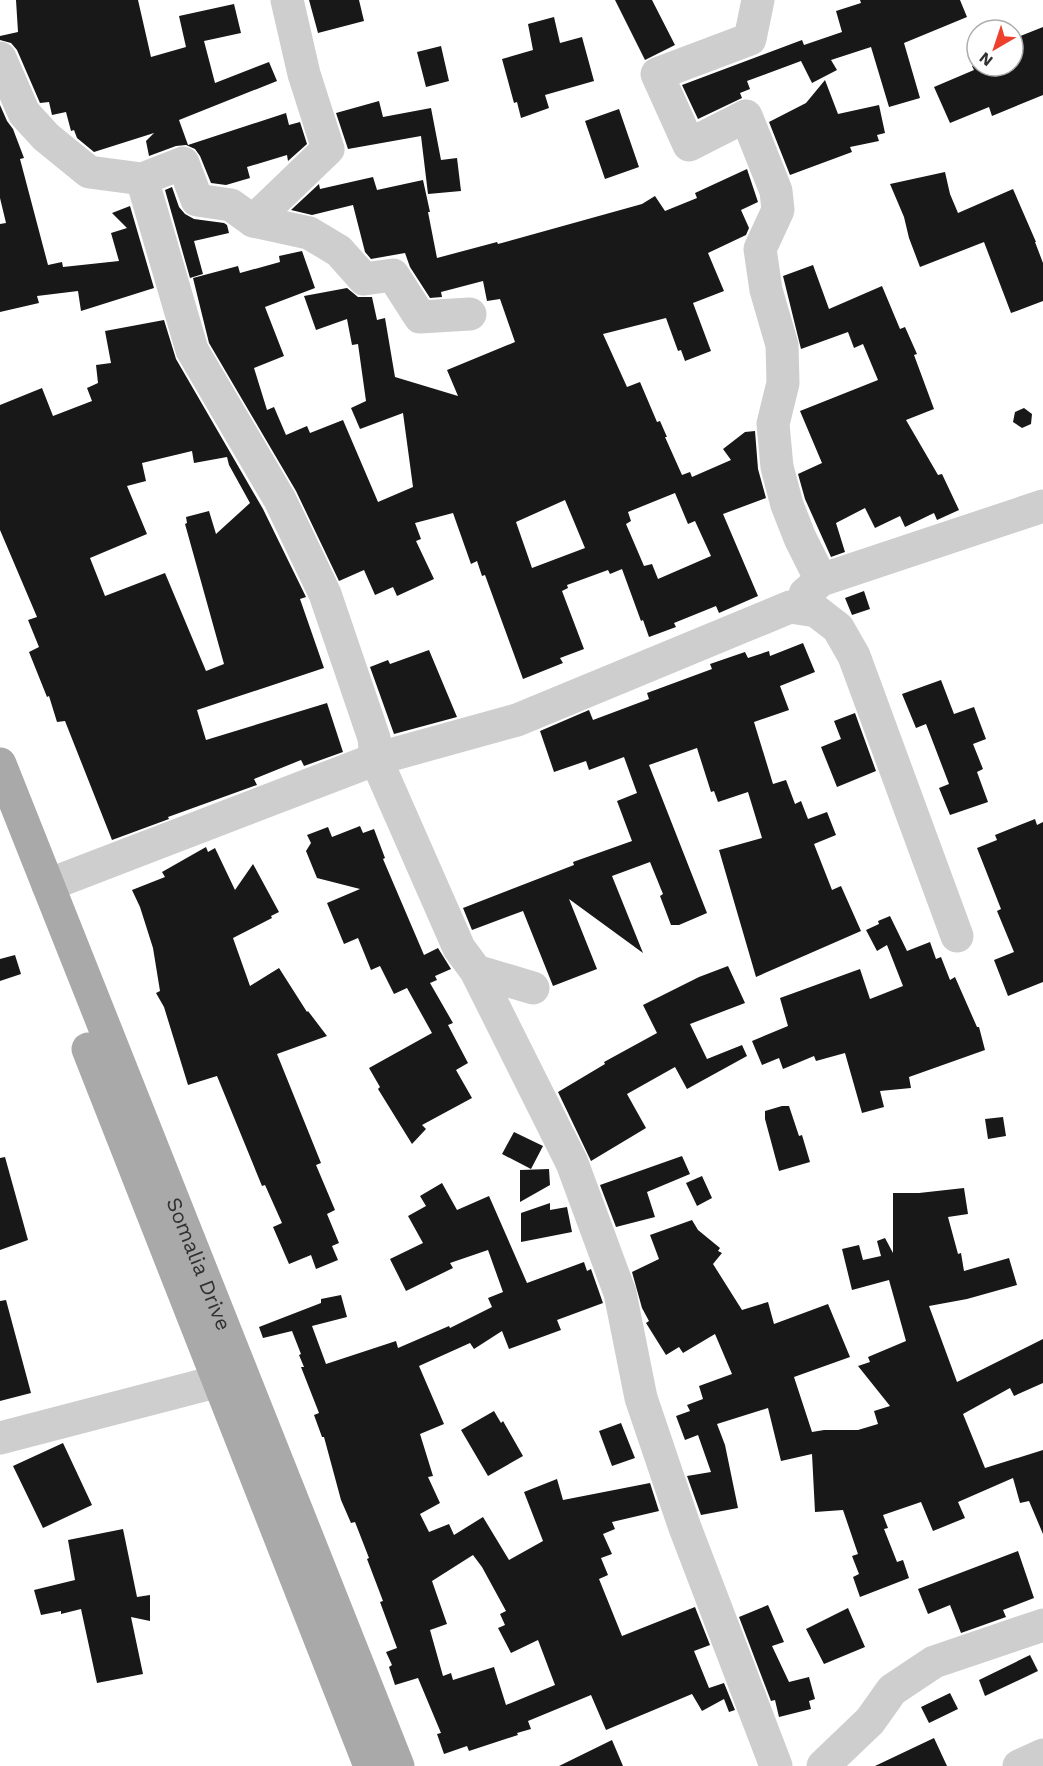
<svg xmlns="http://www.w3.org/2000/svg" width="1043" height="1766" viewBox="0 0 1043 1766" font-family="'Work Sans',sans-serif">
	<rect width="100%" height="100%" fill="#fff"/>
	<path fill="#181818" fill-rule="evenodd" d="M16,0H138L151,57L186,47L179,16L234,4L241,33L204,41L215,83L269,62L277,81L179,120L188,145L286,113L289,125L300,122L307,144L288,161L287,155L247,167L250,178L226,185L211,183L200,156L195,149L186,145L176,146L149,156L146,141L154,133L94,152L77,138L74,130L71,131L66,112L52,115L49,102L40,103L17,50L11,43L0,40V36L18,32Z
		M309,0H359L364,21L318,33Z
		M615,0H652L675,45L645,60Z
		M860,0H960L967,17L904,43L920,98L889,107L871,47L831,60L837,70L812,83L801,61L747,81L750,89L740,93L742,98L698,119L682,85L802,40L804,45L842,32L836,11L861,3Z
		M554,17L560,43L582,37L594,81L545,95L549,108L521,118L517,102L514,103L502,59L533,50L528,24Z
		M1043,27V95L992,116L989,107L950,123L934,87L974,70L972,66H1013V39Z
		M441,46L449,81L426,87L417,52Z
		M825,80L838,114L879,105L885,133L877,135L879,141L850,147L852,152L790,175L769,122L806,103Z
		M379,101L383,117L431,108L441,160L457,158L461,191L428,194L421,136L348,149L336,113Z
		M0,105L7,121L13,129L24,158L20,159L48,265L62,262L63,267L119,261L111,233L127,228L112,213L130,206L154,288L81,311L78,291L37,296L39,303L0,312V224L6,223L0,198Z
		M619,109L639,167L605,179L585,121Z
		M747,169L758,202L741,210L749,228L746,235L708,253L724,291L693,303L711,351L685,361L681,350L678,351L666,318L603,334L627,387L640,382L657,422L660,421L667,437H665L682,475L690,472L692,477L731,460L723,449L745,432L755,431L758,469L766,498L723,514L758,596L719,613L716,606L674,623L676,627L649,637L643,620L641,621L622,569L610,574L608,570L567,585L568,588L562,591L584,649L560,658L563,663L523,679L485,575L482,576L477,561L471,564L453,513L415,523L421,539L416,541L434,579L397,596L393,587L375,595L364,570L339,581L296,491L209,343L193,278L238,266L240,273L280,262L279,256L302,251L315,288L265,307L284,356L254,368L267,410L274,407L286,435L307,426L310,433L343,420L378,502L413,487L403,413L360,429L351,408L366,401L358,344L352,345L347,319L316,330L304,296L347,288L358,297H372L377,320L385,318L395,377L458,396L447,370L515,342L500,299L487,301L483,281L441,292L442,297L430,298L410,267L405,253L371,259L365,252L353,205L312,215L291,210L319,184L320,189L373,177L377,190L423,180L430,212H428L437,258L497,242L498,244L642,204L655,196L665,211L697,198L695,193ZM675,493L688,524L695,521L711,556L658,579L652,564L644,566L626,524L631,521L628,512ZM565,500L585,548L532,568L516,522Z
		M945,172L950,194L958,213L1013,189L1036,242H1035L1043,263V301L1011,313L984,242L920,267L909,238L904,217L890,184Z
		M172,187L179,207L185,214L194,219L224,223L227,225L229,233L194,241L203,274L190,278L165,190Z
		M813,265L829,309L882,286L900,329L905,327L917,354L914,355L934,409L906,420L938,475L942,474L959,510L937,520L934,513L905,527L900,516L875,528L865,508L836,523L845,552L831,557L805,499L798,474L822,463L800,411L878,380L863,344L854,348L848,332L801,349L783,276Z
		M164,320L176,359L263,509L306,597L300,599L324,668L197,710L206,740L327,703L343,752L304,766L301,760L254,779L257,785L168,817L169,819L112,840L65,721L57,722L49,696L47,697L29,652L39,647L28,620L37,617L0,530V405L42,388L53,416L92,401L87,388L98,383L96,365L111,363L105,331ZM192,451L194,463L227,457L229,465L250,503L216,534L209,511L186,517L187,523L185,524L224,664L206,671L165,573L105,596L90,558L147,534L127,486L146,481L142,463Z
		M1024,408L1032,414L1031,424L1022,428L1013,422L1015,412Z
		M864,591L870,609L852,615L845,598Z
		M803,643L815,672L780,686L789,710L754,722L773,784L786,780L795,804L801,801L808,819L827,812L836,835L814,844L832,890L841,886L861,931L756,977L719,850L762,838L748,792L718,802L714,791L711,792L697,748L649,765L707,913L679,925H671L660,896L663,894L650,862L612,876L643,953L569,899L597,969L553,986L523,911L472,930L463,908L574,865L573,862L632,841L617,801L637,793L624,757L589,770L586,761L554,772L540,731L589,710L593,720L649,699L647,693L712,669L710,664L745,652L748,658L769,651L770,656Z
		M429,650L457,717L394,734L370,667L388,660L390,664Z
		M941,680L954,714L974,707L986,739L973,744L983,769L977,772L988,802L950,815L939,788L949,784L926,724L916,728L902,694Z
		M855,713L876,771L837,787L821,747L841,739L834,721Z
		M1035,819L1037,825L1043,822V982L1008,996L994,960L1014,952L997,911L1001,909L977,848L997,840L995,835Z
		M360,826L363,833L374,829L385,858L383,859L424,955L438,948L451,969L435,976L437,980L430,983L453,1023L448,1025L468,1063L456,1070L472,1098L422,1125L426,1129L412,1144L378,1089L380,1087L369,1068L432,1033L407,988L394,994L380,966L371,970L358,938L344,944L327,903L360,889L317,878L306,851L311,843L307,835L328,827L332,837Z
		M206,847L208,852L215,848L235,890L253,864L279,912L271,916L272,918L233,938L250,986L279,968L307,1012L308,1011L327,1036L277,1054L321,1163L316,1165L335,1210L327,1214L339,1243L332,1246L338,1260L316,1269L311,1255L289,1264L273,1227L282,1223L265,1185L262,1186L217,1076L188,1085L164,1007L156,993L160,991L153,948L140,907L132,890L165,877L162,872Z
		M890,916L907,951L930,942L936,959L941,957L950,980L955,977L977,1027H979L985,1050L909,1077L911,1088L880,1091L884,1107L862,1113L845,1053L816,1061L814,1056L783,1069L779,1058L762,1065L752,1041L788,1026L780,998L860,969L870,999L903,986L887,945L877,951L866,930L879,924L878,921Z
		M15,955L21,974L0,981V959Z
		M728,966L745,1003L690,1024L707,1059L742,1045L747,1056L687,1089L675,1067L627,1094L646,1128L591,1161L558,1092L605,1064L604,1062L657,1033L643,1005L699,977Z
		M782,1106H789L799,1136L802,1135L810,1162L779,1171L765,1119V1111Z
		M1003,1117L1006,1136L988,1139L985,1119Z
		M514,1132L543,1146L531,1169L502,1154Z
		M682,1156L690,1174L647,1192L655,1217L616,1227L600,1185Z
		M5,1157L28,1240L0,1250V1158Z
		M549,1169L550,1185L520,1202V1170Z
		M702,1176L712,1198L697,1206L686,1183Z
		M442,1183L457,1210L489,1196L527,1283L584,1262L587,1271L591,1269L603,1303L557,1320L561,1330L509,1349L502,1331L474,1349L470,1343L419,1366L444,1424L420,1434L433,1476L428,1477L440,1503L420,1514L429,1532L449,1524L454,1535L483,1517L509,1560L543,1541L524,1492L557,1479L563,1500L650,1483L659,1511L612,1522L615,1529L603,1534L612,1554L601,1558L608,1575L599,1579L622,1636L695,1607L710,1645L694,1651L709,1688L724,1683L735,1710L729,1712L724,1699L702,1711L692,1694L606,1730L591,1695L528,1721L531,1729L517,1733L518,1735L469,1751L467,1746L444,1754L437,1734L441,1733L418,1678L395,1685L389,1667L392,1665L386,1652L397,1648L380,1602L383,1601L367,1559L369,1558L355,1522L351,1523L341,1500L324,1437H322L314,1415L319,1413L301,1367H304L299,1355L301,1354L292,1331L263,1338L259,1327L321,1303V1299L341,1295L347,1317L312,1326L326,1364L396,1341L398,1348L449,1326L450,1328L492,1307L488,1298L503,1292L488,1250L450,1263L453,1268L406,1291L390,1259L423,1243L408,1216L426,1206L420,1196ZM473,1555L482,1567L506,1611L500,1614L505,1625L498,1628L511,1653L538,1640L555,1685L506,1705L494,1667L453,1680L451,1673L443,1676L430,1630L447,1624L432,1581Z
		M964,1188L968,1214L948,1217L958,1254L961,1253L964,1271L1009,1258L1017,1285L967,1299L929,1306L957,1382L1043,1339V1383L1014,1396L1010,1388L963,1414L985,1468L1043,1450V1534L1029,1501L1020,1503L1013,1478L958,1502L965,1518L933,1531L921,1502L883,1515L888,1528L884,1529L897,1562L903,1560L909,1578L860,1597L853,1577L859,1574L852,1556L858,1554L843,1510L815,1512L812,1454L781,1461L768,1408L717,1424L725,1445L738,1508L701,1515L687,1476L711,1472L698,1435L685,1440L676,1416L690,1411L687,1405L703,1399L699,1386L732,1374L715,1334L683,1353L679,1347L666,1355L646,1323L649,1321L642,1308L632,1272L659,1259L650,1235L692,1220L698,1230L720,1248L718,1251L722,1253L713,1264L742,1310L768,1302L774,1324L828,1304L850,1357L794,1377L812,1432L824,1430H858L878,1424L874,1411L890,1406L858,1366L870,1362L868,1357L906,1341L889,1280L852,1290L842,1249L859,1245L863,1260L881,1256L877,1241L885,1238L893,1253V1193H919Z
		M550,1203V1210L567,1207L572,1232L521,1242V1213Z
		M6,1300L31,1393L0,1401V1301Z
		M494,1411L501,1423L503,1421L523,1456L488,1476L461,1430Z
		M621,1423L635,1458L612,1466L599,1431Z
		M63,1443L92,1505L43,1528L13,1466Z
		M123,1529L137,1597L150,1595V1621L131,1617L143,1674L97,1683L81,1609L61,1614V1611L41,1615L34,1590L75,1580L68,1540Z
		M1018,1551L1034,1598L1003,1610L1006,1617L961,1633L950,1605L928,1614L918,1589Z
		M768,1605L784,1642L772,1646L789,1682L809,1677L815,1699L809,1701L811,1709L779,1717L775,1700L771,1701L739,1617Z
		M848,1608L865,1647L824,1664L806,1629Z
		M1030,1655L1038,1671L985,1696L979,1680Z
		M950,1693L958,1709L929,1723L921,1707Z
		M934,1738L947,1766H875Z
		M612,1740L623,1766H559Z"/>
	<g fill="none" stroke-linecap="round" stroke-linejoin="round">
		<path stroke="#cecece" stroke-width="33" d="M758,0L750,39L657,74L689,145L746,116L776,191L778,210L760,249L766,290L782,345L783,383L773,424L777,467L787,505L800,538L821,580
			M0,58L24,113L46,137L89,172L142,179L192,350L280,500L325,594L374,738L376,759L517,720L790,607L816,611L838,628L854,656L957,936
			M142,179L183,163L197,200L231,205L253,221L309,233L339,251L364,279L393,275L420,317L470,314
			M253,221L328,149L304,74L287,0
			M805,594L821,580L1043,506
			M48,885L376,759L459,948L476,971L533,988
			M476,971L572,1163L620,1293L641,1398L684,1525L776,1766
			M0,1438L219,1381
			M823,1766L870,1721L892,1690L934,1662L1043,1625
			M1019,1766L1043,1755"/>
		<g stroke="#a9a9a9" stroke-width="33">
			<path id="s1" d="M0,764L398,1766"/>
			<path d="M88,1049L370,1766"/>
		</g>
	</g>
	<g text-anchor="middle" stroke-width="6" stroke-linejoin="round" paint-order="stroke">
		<g font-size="21" fill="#313131" stroke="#fff">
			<text dy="7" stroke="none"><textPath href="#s1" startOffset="538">Somalia Drive</textPath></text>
		</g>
	</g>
	<g transform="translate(995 48) rotate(219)"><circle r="28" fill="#ffffff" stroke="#adadad" stroke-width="1.5"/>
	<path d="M0-4.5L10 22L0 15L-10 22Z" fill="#ed412d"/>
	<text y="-9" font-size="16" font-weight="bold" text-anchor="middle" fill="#313131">N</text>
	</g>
</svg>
